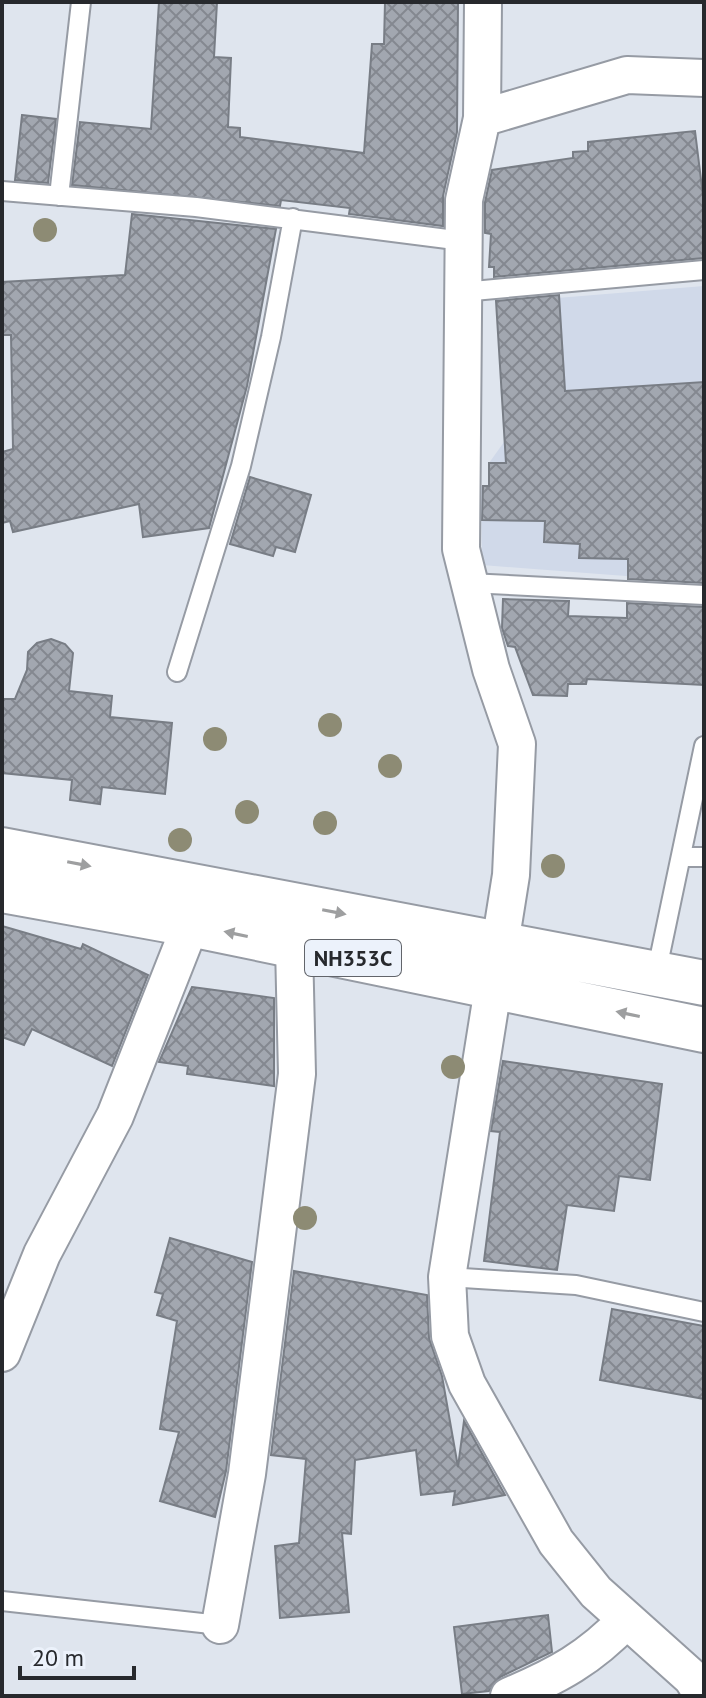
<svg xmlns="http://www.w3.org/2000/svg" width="706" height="1698" viewBox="0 0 706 1698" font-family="'PT Sans',sans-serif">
	<defs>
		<pattern id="building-cross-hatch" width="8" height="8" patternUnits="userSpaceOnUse" patternTransform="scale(2)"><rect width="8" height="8" fill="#a2a7b0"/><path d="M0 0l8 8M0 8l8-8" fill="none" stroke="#848890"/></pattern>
	</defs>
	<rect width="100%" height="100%" fill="#dfe5ee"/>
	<path fill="#d0d9e9" d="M704,286V582L482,565L481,486H489V463L504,442L497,303Z"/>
	<path fill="url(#building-cross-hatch)" stroke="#787d85" stroke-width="2" d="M159,2H217L214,57L231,58L228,127L240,128V137L364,153L372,44H384L385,2H458L457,132L443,196V226L349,214L350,208L281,200L280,206L72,185L80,122L151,129Z
		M22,115L56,119L48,183L15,180Z
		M695,131L704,204V258L494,277V267H489L491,234L485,233V202L492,170L573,158V152L588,151V142Z
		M132,214L276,229L247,386L209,528L143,537L139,504L13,532L10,521L2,523V452L13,449L11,335H2V282L125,275Z
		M559,295L565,391L704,382V583L628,579V559L579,558L580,544L544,542L545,521L482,520L483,486H489V463H506L496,301Z
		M250,477L311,495L295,552L276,547L273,556L230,544Z
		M503,599L569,601L568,616L627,618V603L704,607V685L587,679L586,684H568L567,696L533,695L515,647L508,646L502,628Z
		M51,639L65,644L73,653L69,691L112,696L110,717L172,723L165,794L102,787L100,804L70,800L72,780L2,773V699H15L27,670L28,652L37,643Z
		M2,926L81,949L83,944L148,975L112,1066L32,1029L24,1045L2,1037Z
		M192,987L274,998V1086L187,1074L188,1066L159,1062Z
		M503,1061L662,1084L650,1180L619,1176L614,1211L567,1205L557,1270L484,1261L500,1132L491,1131Z
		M170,1238L252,1262L226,1471L215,1517L160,1501L179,1432L160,1429L177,1321L157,1315L163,1294L155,1292Z
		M294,1271L427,1295L429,1338L442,1376L458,1467L464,1421L505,1495L453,1505L455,1491L421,1495L416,1450L355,1460L351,1534L342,1533L349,1612L280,1618L275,1546L299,1543L306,1459L271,1455Z
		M612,1309L704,1326V1399L600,1380Z
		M548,1615L552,1652L500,1677L489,1691L462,1694L454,1627Z"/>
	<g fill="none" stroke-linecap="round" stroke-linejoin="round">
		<defs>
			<path id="lane" d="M2,191L196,207L463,241
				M59,196L81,2
				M462,292L704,270
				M469,583L704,595
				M177,672L241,466L271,337L293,218
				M682,857H704
				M656,974L704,746
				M447,1277L576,1285L704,1312
				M2,1601L220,1625"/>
			<path id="street" d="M483,2L482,118L627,75L704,78
				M482,118L464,200L461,549L491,669L517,744L511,875L447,1277L450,1336L467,1384L556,1542L596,1592L692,1678L703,1696
				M2,1353L42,1254L115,1116L200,901
				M220,1625L247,1474L297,1074L294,946
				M509,1696C557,1676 590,1658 626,1620"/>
			<path id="highway" d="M2,850L704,983
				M2,890L190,924L704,1030"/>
		</defs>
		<use href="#lane" stroke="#969ba4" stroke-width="22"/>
		<use href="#street" stroke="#969ba4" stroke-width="40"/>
		<use href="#highway" stroke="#969ba4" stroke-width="48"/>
		<use href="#lane" stroke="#fff" stroke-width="18"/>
		<use href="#street" stroke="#fff" stroke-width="36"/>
		<use href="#highway" stroke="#fff" stroke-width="44"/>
	</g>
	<g fill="#8d8b74">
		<circle cx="45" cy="230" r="12"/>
		<circle cx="330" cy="725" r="12"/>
		<circle cx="215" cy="739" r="12"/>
		<circle cx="390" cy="766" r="12"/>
		<circle cx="247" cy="812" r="12"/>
		<circle cx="325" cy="823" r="12"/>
		<circle cx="180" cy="840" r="12"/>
		<circle cx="553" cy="866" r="12"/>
		<circle cx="453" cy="1067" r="12"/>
		<circle cx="305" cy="1218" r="12"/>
	</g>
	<defs><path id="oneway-solid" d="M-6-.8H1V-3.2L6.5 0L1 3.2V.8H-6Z" transform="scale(2)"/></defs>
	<g fill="#9e9fa0">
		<use href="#oneway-solid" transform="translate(79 864) rotate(11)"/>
		<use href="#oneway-solid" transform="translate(334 912) rotate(11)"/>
		<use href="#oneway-solid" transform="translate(236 934) rotate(-168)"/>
		<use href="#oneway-solid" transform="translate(628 1014) rotate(-168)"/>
	</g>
	<g text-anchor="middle" stroke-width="6" stroke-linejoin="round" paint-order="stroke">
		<rect fill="#ecf2fb" stroke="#62656b" stroke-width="2" x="305" y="940" width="96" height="36" rx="6"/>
		<g font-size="22" font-weight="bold" fill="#27292d">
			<text x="353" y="966">NH353C</text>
		</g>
	</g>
	<rect width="706" height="1698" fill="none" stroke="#27292d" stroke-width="8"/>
	<path d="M20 1666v12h114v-12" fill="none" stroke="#27292d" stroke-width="4"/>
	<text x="32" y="1666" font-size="24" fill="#27292d" stroke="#ecf2fb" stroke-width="6" paint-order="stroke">20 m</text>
</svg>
